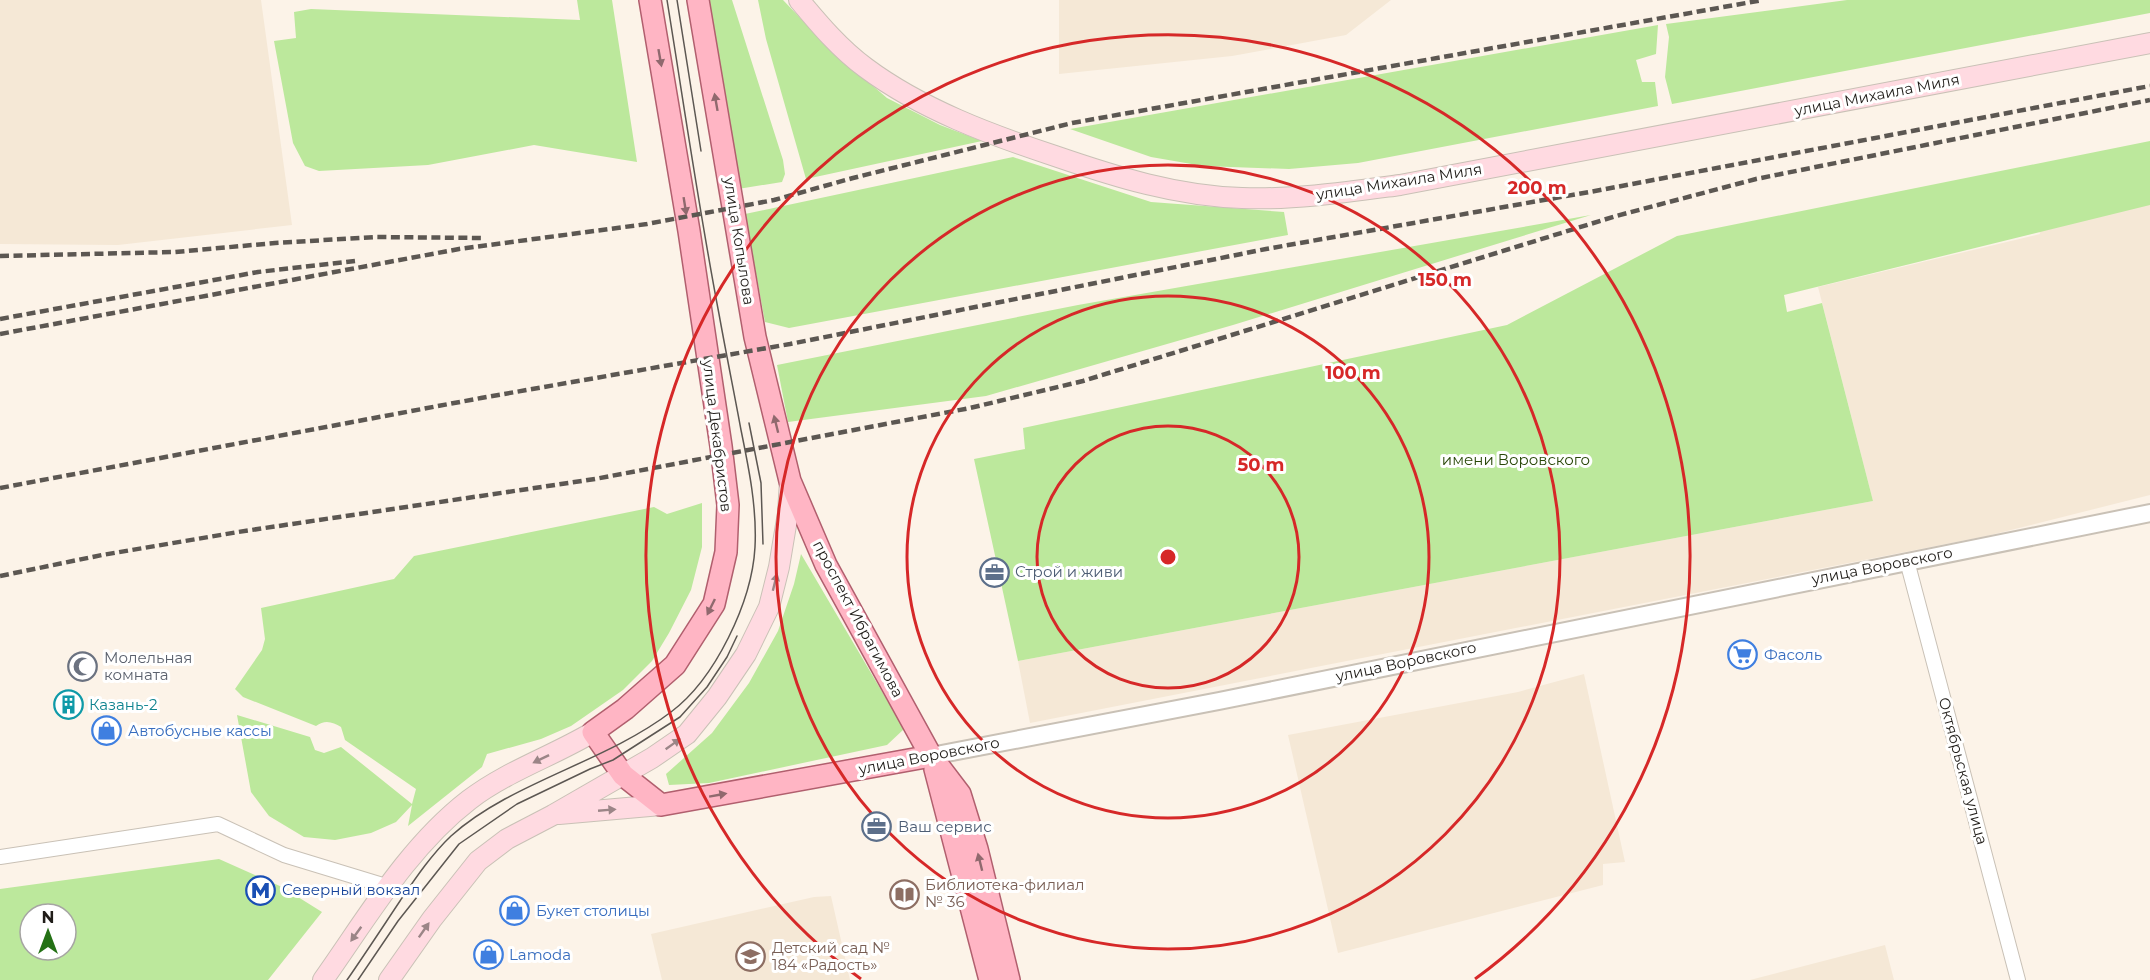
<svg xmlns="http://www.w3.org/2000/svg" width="2150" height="980" viewBox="0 0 2150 980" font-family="Montserrat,sans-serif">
	<rect width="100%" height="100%" fill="#fcf3e8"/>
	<path fill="#f5e8d6" d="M0,0H261L292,225L118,245L0,244Z
		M1059,0H1391L1346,35L1232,56L1059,74Z
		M2150,156V495L1987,536L1030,723L1018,661L1873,501L1818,287L2040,234L2031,189Z
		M1584,674L1625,862L1603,864V885L1338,953L1288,735L1518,692Z
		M831,896L850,980H662L651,934L814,897Z
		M1885,945L1894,980H1750Z"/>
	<path fill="#bce89c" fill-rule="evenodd" d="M577,0H612L637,162L534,145L428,165L319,171L305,166L293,143L274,41L296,38L294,12L311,9L580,20Z
		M708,0H732L783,160L785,174L782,182L738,189Z
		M758,0H783L830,49L887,98L940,125L982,141L806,179L766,39Z
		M1847,0H2150V13L1672,104L1665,77L1669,37L1666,24Z
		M1658,25L1656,54L1636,60L1642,82H1655L1658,106L1358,163L1289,169L1203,166L1151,157L1070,129Z
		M2150,141V205L1784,295L1787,312L1822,303L1873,501L1018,661L974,459L1025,449L1023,428L1507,325L1677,236Z
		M1013,157L1151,202L1284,212L1288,235L789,328L765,322L745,214Z
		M1591,215L1233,325L986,396L788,422L777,365L1078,305Z
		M702,503V547L691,590L669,633L652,661L623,690L571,726L541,739L487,754L482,767L408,826L412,805L396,822L371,833L335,840L304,837L269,816L251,792L237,715L310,737L315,750L324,753L341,747L412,804L416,789L345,740L341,727C333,722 325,719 316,726L243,697L235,689L262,650L265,639L261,608L394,579L414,556L654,507L667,514Z
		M801,554L904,729L887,745L709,783L669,785L666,774L712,733L749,683L778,631L794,584Z
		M219,859L282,887L322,912L268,980H0V889ZM30,914H66V950H30Z"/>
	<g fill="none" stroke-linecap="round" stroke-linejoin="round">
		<defs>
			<path id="minor" d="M1907,561L2018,980
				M0,857L218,824L284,855L389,887"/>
			<path id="tertiary" d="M931,756L1219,701L2150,513"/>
			<path id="secondary" d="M799,0C819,24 840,49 866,68C921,109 991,135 1055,156C1116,177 1177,196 1242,198C1295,200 1348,192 1400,185L2150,43
				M559,814L661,805
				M323,980C367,918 408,847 469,800C507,771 553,756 593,732
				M389,980L432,919L478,861L507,839L553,815L652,758L687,734L717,697L746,654L769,607L779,567L788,513L790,481"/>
			<path id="primary" d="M650,0L689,231L721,446L728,505L726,552L714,604L675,665L625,709L593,732L623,775L661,805L931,756
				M698,0L755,337L790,481L826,565L931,756L960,794L977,849L1009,980
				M935,769L990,980"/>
		</defs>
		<use href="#minor" stroke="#c9c1b6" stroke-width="16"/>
		<use href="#tertiary" stroke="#c9c1b6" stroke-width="20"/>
		<use href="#secondary" stroke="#c9c1b6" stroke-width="22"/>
		<use href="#primary" stroke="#b15f6e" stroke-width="24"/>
		<use href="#minor" stroke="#fff" stroke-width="14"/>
		<use href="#tertiary" stroke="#fff" stroke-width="16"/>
		<use href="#secondary" stroke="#ffdae1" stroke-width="20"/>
		<use href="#primary" stroke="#ffb5c4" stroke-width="21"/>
		<path stroke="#5c5752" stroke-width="1.5" d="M677,0L701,151
			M749,423L761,483L763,544
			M347,980C365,954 382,928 400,901C415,879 431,855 451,836C511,782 604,763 671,712C715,679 752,602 755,547C757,508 749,469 741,430C734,392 726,353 719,314C699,210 684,105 667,0
			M358,980L398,921L459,844L517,804L590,769L613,760L680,717L707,687L727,657L737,636"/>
		<path stroke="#5c5752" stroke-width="4.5" stroke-dasharray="9 4.5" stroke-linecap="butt" d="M0,256L175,252L275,243L376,237L482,238
			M0,319L258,272L355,261
			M0,334L459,249L647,224L774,200L853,178L1072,123L1763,0
			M0,488L481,398L790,344L1266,249L1595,191L2150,86
			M0,576L102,555L238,532L595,479L970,408L1083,381L1616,216L1756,179L2150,100"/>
	</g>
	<defs><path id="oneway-solid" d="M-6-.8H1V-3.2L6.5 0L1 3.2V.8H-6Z" transform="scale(1.5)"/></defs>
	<g fill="#90696e">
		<use href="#oneway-solid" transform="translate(660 58) rotate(80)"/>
		<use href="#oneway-solid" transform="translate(716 102) rotate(-100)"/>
		<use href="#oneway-solid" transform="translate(685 206) rotate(81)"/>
		<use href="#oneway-solid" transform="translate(776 424) rotate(-104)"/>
		<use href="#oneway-solid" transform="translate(711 607) rotate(116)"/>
		<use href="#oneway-solid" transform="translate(718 795) rotate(-10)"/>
		<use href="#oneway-solid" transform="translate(980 862) rotate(-104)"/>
	</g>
	<g fill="#9b8587">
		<use href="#oneway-solid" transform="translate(775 582) rotate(-76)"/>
		<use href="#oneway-solid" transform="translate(673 744) rotate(-35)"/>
		<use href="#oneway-solid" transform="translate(541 759) rotate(154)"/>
		<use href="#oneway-solid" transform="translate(607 810) rotate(-5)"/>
		<use href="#oneway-solid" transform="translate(424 930) rotate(-55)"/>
		<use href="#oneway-solid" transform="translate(356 934) rotate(126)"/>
	</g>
	<g fill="none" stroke="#d62828" stroke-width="3">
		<circle cx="1168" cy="557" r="131"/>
		<circle cx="1168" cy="557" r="261"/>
		<circle cx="1168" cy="557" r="392"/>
		<path d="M861 979A522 522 0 1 1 1475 979"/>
	</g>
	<defs>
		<symbol id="office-ring" viewBox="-11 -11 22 22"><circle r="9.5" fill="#fff" stroke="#5c6f8a" stroke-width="1.5"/><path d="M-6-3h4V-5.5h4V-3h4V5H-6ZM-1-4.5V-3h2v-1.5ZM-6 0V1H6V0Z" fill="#5c6f8a"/></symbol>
		<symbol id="supermarket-ring" viewBox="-11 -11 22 22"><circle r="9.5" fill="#fff" stroke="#3f7fe0" stroke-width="1.5"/><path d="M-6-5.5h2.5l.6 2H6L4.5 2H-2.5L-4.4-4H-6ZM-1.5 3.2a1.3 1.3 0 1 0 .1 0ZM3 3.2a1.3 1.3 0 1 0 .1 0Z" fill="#3f7fe0"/></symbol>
		<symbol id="mosque-ring" viewBox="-11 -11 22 22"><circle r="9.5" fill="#fff" stroke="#6b7280" stroke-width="1.5"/><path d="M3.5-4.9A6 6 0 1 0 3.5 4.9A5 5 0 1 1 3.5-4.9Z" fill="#6b7280"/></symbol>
		<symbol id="building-ring" viewBox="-11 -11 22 22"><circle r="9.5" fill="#fff" stroke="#0f9aa8" stroke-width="1.5"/><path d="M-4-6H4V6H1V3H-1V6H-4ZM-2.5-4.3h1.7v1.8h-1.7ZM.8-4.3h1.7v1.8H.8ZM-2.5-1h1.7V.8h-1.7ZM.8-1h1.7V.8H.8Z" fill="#0f9aa8"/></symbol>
		<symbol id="shop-ring" viewBox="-11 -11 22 22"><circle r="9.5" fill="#fff" stroke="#3f7fe0" stroke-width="1.5"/><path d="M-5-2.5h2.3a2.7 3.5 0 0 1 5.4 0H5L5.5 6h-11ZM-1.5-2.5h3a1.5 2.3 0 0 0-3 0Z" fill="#3f7fe0"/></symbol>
		<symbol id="metro-ring" viewBox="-11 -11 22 22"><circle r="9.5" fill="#fff" stroke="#1a4fb4" stroke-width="1.5"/><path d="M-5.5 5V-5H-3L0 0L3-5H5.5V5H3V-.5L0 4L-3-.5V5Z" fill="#1a4fb4"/></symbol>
		<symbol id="library-ring" viewBox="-11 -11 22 22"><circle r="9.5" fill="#fff" stroke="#8d6e63" stroke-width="1.5"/><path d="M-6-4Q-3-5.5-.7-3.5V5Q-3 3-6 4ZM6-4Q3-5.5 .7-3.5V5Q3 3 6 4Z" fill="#8d6e63"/></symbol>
		<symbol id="school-ring" viewBox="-11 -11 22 22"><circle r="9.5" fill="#fff" stroke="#8d6e63" stroke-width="1.5"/><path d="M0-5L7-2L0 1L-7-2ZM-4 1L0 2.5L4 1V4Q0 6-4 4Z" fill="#8d6e63"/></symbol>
	</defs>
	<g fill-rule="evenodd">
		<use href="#office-ring" x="978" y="556" width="33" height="33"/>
		<use href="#supermarket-ring" x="1726" y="638" width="33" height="33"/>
		<use href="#mosque-ring" x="66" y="650" width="33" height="33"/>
		<use href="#building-ring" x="52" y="688" width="33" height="33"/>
		<use href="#shop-ring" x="90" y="714" width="33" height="33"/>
		<use href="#office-ring" x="860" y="810" width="33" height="33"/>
		<use href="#metro-ring" x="244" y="874" width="33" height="33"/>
		<use href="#library-ring" x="888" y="878" width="33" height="33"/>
		<use href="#shop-ring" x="498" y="894" width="33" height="33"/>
		<use href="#shop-ring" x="472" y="938" width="33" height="33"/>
		<use href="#school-ring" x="734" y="940" width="33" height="33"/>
	</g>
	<g text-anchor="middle" stroke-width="6" stroke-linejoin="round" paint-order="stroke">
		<g font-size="15" fill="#201d19" stroke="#fff">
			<text transform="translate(1877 95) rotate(-11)" y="5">улица Михаила Миля</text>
			<text transform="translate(1399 182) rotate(-9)" y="5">улица Михаила Миля</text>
			<text transform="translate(739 241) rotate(81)" y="5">улица Копылова</text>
			<text transform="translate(717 436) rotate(83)" y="5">улица Декабристов</text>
			<text transform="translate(1882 566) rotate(-11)" y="5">улица Воровского</text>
			<text transform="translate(858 619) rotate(62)" y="5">проспект Ибрагимова</text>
			<text transform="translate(1406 662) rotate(-12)" y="5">улица Воровского</text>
			<text transform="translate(929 756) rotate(-11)" y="5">улица Воровского</text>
			<text transform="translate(1963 771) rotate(75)" y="5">Октябрьская улица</text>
		</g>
		<g font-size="15" fill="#2a4809" stroke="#fff">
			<text x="1516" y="465">имени Воровского</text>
		</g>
		<g font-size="15" fill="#4e5e75" stroke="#fff" text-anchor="start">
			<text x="1015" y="577">Строй и живи</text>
			<text x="898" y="832">Ваш сервис</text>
		</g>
		<g font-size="15" fill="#366cbe" stroke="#fff" text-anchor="start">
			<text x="1764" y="660">Фасоль</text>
			<text x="128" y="736">Автобусные кассы</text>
			<text x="536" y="916">Букет столицы</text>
			<text x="509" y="960">Lamoda</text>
		</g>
		<g font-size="15" fill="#5b616d" stroke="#fff" text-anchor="start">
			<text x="104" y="663">Молельная<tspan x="104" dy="17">комната</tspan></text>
		</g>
		<g font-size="15" fill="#0d838f" stroke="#fff" text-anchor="start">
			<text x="89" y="710">Казань-2</text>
		</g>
		<g font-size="15" fill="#785e54" stroke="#fff" text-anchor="start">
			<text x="925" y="890">Библиотека-филиал<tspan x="925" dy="17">№ 36</tspan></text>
			<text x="772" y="953">Детский сад №<tspan x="772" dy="17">184 «Радость»</tspan></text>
		</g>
		<g font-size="15" fill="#164399" stroke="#fff" text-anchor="start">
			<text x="282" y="895">Северный вокзал</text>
		</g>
	</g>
	<circle cx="1168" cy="557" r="9" fill="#d62828" stroke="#fff" stroke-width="3"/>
	<g font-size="18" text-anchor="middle" font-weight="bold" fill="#d62828" stroke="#fff" stroke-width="6" stroke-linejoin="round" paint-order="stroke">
		<text x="1537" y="194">200 m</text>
		<text x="1445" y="286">150 m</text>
		<text x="1353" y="379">100 m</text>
		<text x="1261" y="471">50 m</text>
	</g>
	<g transform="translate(48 932)"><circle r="28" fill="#ffffff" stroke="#a6a5a3" stroke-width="1.5"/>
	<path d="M0-4.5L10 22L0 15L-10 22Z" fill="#247115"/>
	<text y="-9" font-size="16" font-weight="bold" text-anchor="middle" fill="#201d19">N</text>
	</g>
</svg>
